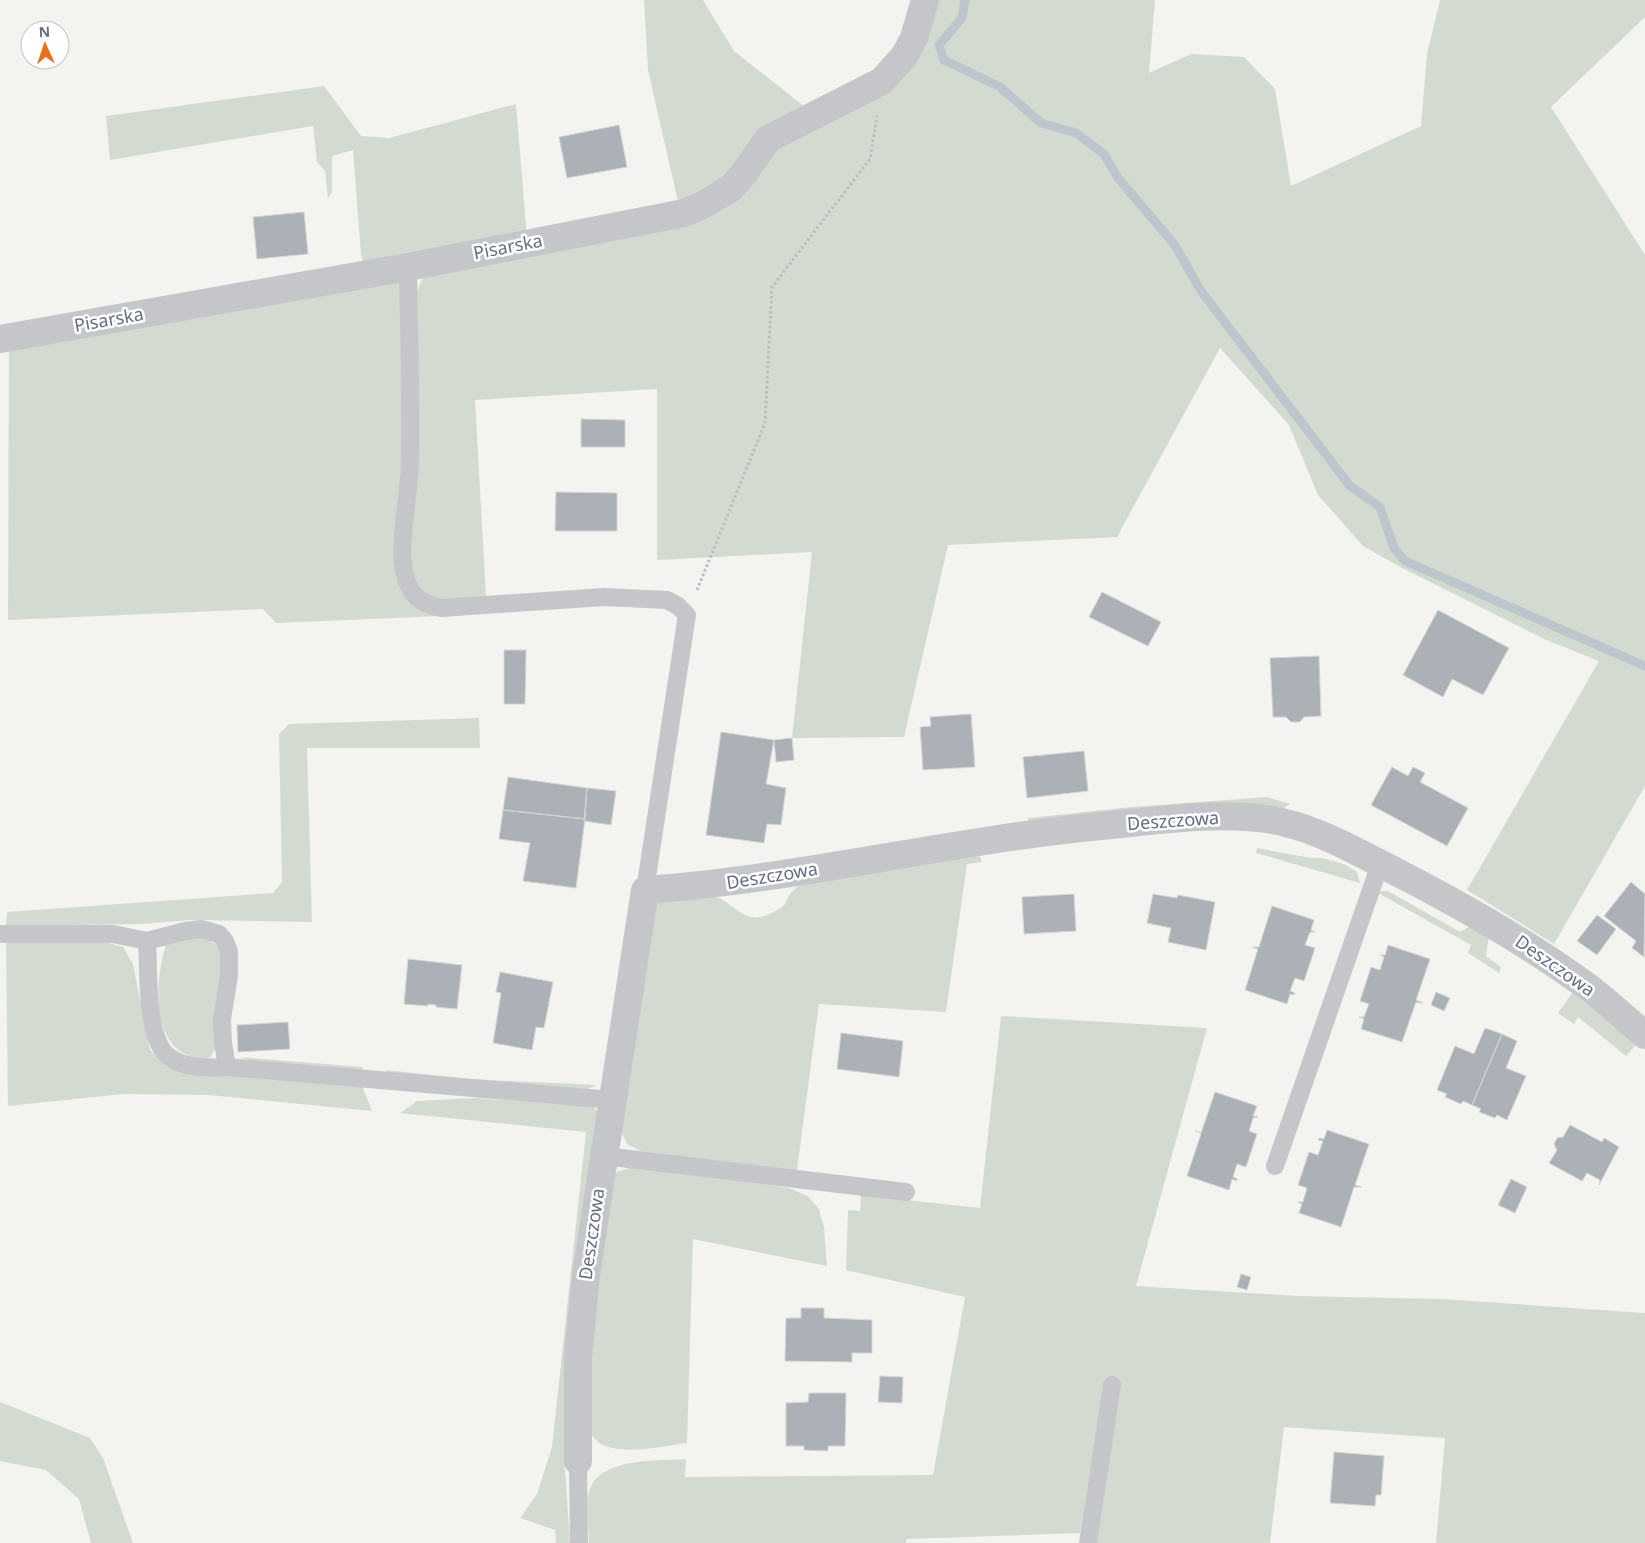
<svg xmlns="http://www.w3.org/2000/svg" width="1645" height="1543" viewBox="0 0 1645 1543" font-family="'Noto Sans',sans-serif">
	<rect width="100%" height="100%" fill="#f3f4f0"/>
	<path fill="#d3dbd1" d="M644,0H703L734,51L805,107L734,174L679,206L648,70Z
		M932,0H1155L1149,73L1191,54L1244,57L1275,89L1291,186L1421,126L1427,54L1440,0H1645V17L1551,107L1645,255V786L1554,944L1467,890L1599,661L1544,639L1402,568L1363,546L1318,495L1289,425L1220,348L1117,537L948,545L904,737L792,738L812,552L657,560V389L475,400L486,597L453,602L423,595L411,572L415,296L423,277L657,227L769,149L857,105Z
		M324,86L361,136L389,138L516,104L527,238L363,263L361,255L353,150L332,156V192L328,198L325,171L317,162L313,126L110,160L106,116Z
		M399,279L403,305V454L399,576L441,616L276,623L263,609L8,620L9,344Z
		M479,718L480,748H307L312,922L191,920L142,924L6,926L7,912L273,893L282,882L279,734L289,724Z
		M1267,797L1290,804L1282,809L1029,824L1028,818L1132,807Z
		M1257,848L1311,858H1323L1344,864L1357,872L1360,883L1256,853Z
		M979,854L982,862L967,864L946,1012L819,1004L797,1170H778L642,1152L627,1144L621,1131L654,904L660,900C675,898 691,894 706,895C738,897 740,935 782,907C786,904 787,899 790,894C793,890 797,887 801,884Z
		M1382,891H1388L1460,932L1471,926L1489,935L1486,956L1501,967L1499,973L1468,953L1471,945L1378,893Z
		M191,937L206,939L219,946L225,962L215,1048L211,1057C202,1060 198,1059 189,1056C151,1042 155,977 166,945Z
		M58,940H98L123,947L133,964L150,1050L167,1067L192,1075L247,1076L362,1086L372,1111L209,1095L123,1094L8,1106L6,943Z
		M1572,993L1609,1020L1636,1045L1626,1056L1578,1017L1574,1024L1558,1013Z
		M1001,1016L1207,1028L1136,1286L1298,1296L1442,1299L1645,1313V1543H1436L1445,1438L1284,1427L1270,1543H1097L1120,1381L1105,1379L1080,1533L907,1539L906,1543H589C589,1527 585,1507 589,1492C598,1457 658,1461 686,1459L685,1477L933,1475L965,1297L846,1270L848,1210L860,1211L861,1195L980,1208Z
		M239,1057L363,1067L361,1072L250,1061Z
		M386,1070L470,1079L597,1085L588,1089L472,1083L388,1074Z
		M476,1098L592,1106L600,1114L564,1453L570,1543H556L555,1530L520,1518L537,1494L552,1447L586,1132L400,1113L417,1101Z
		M630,1168L764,1184L788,1188L808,1196L819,1209L824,1227L827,1266L693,1239L687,1443C665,1446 613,1458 596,1440C587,1432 587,1419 585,1408L610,1181L617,1172Z
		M0,1402L90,1438L103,1458L133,1543H91L79,1499L46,1470L0,1461Z"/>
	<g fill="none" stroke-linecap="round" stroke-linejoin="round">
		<path stroke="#bdc6cd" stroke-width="9" d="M965,0L962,18L939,45L944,60L1000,87L1041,123L1076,133L1104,154L1118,178L1174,244L1201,291L1350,486L1380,507L1394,548L1405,561L1645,666"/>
	</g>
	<path fill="#acb1b8" stroke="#d5d5d3" d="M619,125L627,167L567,178L559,137Z
		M304,212L308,254L257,259L253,217Z
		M581,419L625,420V447H581Z
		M556,492L617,493V531H555Z
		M1102,592L1161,622L1148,646L1089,617Z
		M1438,610L1509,648L1483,695L1452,679L1443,697L1403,675Z
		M504,650H526L525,704H504Z
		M1319,656L1321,716L1304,717L1300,722H1291L1286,717H1273L1270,658Z
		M971,714L975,767L923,770L920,727L931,726L930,717Z
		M721,732L774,740L766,784L786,788L781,825L767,824L764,843L706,835Z
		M792,738L794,760L776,762L774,740Z
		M1084,751L1088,791L1027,798L1023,757Z
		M1392,767L1408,776L1413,767L1425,773L1420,782L1468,808L1447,846L1371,805Z
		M508,777L587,788L585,819L503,810Z
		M587,788L616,791L611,825L584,821Z
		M503,810L585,819L576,888L523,881L530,843L499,839Z
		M1631,882L1645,894L1644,957L1632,948L1636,941L1604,916Z
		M1074,894L1076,931L1024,934L1022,897Z
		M1153,894L1177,898L1178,895L1215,902L1206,950L1168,942L1171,928L1147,923Z
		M1272,906L1314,920L1311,930L1315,932H1310L1305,945L1315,948L1304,981L1295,978L1290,991L1295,993L1294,995L1290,994L1287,1004L1245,990L1258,949L1252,947H1259Z
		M1597,915L1616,929L1597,955L1577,941Z
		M1388,945L1430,959L1416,1000L1423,1003L1416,1002L1402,1042L1361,1029L1364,1019L1359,1017H1364L1369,1004L1360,1001L1371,967L1380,970L1384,957L1380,955H1385Z
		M408,959L462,965L457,1009L436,1007V1005L428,1004V1006L404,1004Z
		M500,972L553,982L544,1028L536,1027L532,1050L493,1043L501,993L496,992Z
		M1436,992L1450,998L1444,1011L1431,1005Z
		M288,1022L290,1049L238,1052L237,1025Z
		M1485,1028L1502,1034L1472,1105L1463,1101L1461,1104L1445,1097L1447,1094L1437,1090L1455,1046L1474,1054Z
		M841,1033L903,1041L899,1077L837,1069Z
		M1502,1034L1517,1041L1506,1068L1526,1076L1507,1120L1497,1115L1495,1118L1479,1112L1481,1109L1472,1105Z
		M1215,1092L1257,1106L1253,1116L1258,1117L1253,1118L1249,1131L1257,1134L1246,1167L1237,1164L1233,1177L1237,1179V1181L1232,1179L1229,1190L1187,1176L1201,1134L1195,1130L1201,1133Z
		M1570,1125L1602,1142L1604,1138L1619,1147L1599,1185L1600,1180L1587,1173L1582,1181L1549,1163L1557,1150L1554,1144L1557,1138L1563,1137Z
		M1327,1130L1369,1144L1355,1185L1362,1187H1354L1341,1227L1299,1213L1302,1204L1298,1202H1303L1307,1188L1298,1185L1309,1152L1318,1155L1323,1141L1318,1140L1319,1138L1324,1139Z
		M1511,1179L1527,1187L1515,1213L1498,1205Z
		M1241,1274L1251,1277L1247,1290L1237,1287Z
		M801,1308H824V1318L872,1320V1353H852V1362L785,1361L786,1318H801Z
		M880,1376L903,1377L902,1403L878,1402Z
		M809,1393H846L845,1446H828V1451L804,1450V1446H786V1403L808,1402Z
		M1334,1452L1384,1456L1381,1495H1376L1375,1506L1330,1503Z"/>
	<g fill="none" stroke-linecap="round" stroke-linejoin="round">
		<path stroke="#bbbcbf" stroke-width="3" stroke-dasharray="2.5 2.5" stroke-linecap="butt" d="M697,590L765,423L772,287L870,159L877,116"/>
		<path stroke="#c4c6ca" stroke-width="18" d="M408,267C409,332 411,397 410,461C410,494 397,545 405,575C410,596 421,604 441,608L604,597L667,600L678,606L687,615L645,890
			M0,934H113L147,941L185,931L201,929L219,934L225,941L229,952V975L222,1019L223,1043L227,1067L612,1100
			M147,941C149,969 145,1037 168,1056C184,1069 208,1068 227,1067
			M604,1156L906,1192
			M1275,1166L1380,864
			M578,1461L579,1543
			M1088,1543L1112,1385"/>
		<path stroke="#c4c6ca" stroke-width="28" d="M0,339L408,267L684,213L701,206L731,188L745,172L768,139L882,81L905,55L914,38L925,0
			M578,1461V1357L586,1275L645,890C802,879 955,839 1111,825C1162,820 1216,812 1266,819C1309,825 1348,847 1385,866C1457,903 1527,942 1592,990C1610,1004 1627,1020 1645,1035"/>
	</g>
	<g text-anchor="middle" stroke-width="5" stroke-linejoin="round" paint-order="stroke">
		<g font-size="18" fill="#626e82" stroke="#fff">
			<text transform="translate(508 247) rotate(-11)" y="6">Pisarska</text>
			<text transform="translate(109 320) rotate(-10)" y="6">Pisarska</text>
			<text transform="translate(1173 821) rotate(-4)" y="6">Deszczowa</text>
			<text transform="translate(772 876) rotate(-9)" y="6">Deszczowa</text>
			<text transform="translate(1555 966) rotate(35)" y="6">Deszczowa</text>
			<text transform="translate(592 1234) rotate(-82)" y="6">Deszczowa</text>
		</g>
	</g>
	<g transform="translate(45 45) rotate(357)"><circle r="24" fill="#ffffff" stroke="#c0c5cd"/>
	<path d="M0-4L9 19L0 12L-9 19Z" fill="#e96f1b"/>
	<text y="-8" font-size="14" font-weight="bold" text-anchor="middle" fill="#626e82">N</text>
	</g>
</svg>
